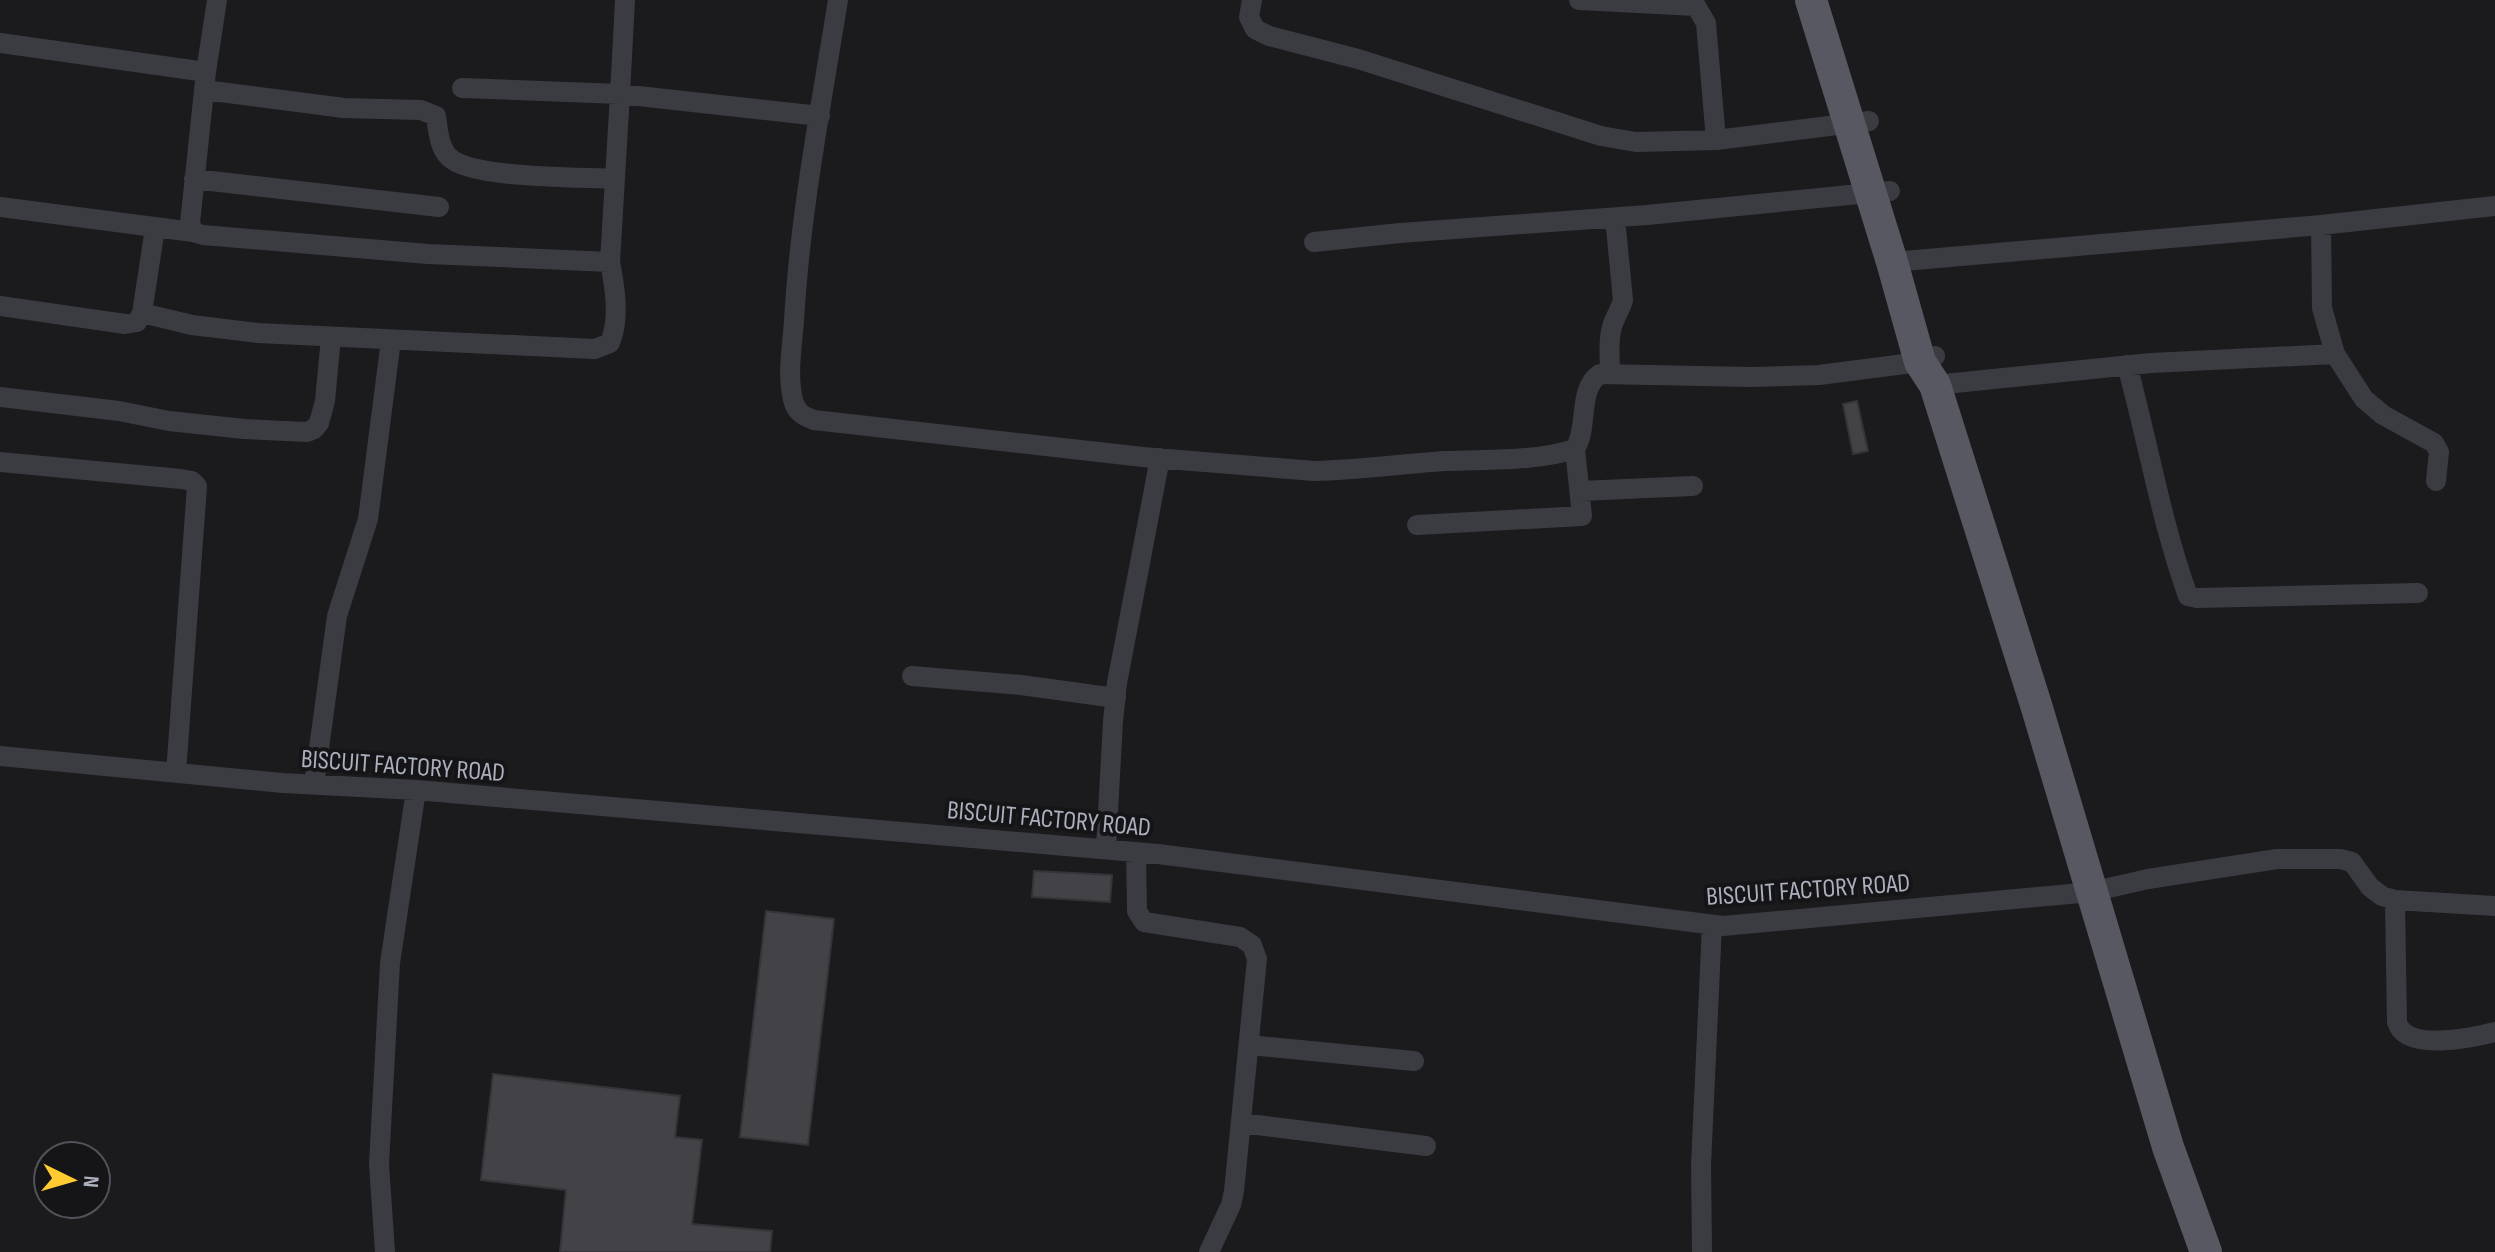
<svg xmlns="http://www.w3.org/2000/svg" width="2495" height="1252" viewBox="0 0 2495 1252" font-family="'Sofia Sans Condensed',sans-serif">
	<rect width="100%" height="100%" fill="#1b1a1d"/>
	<path fill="#424247" stroke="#353439" stroke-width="2" d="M1857,401L1868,451L1853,454L1843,404Z
		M1034,871L1112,875L1110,902L1032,897Z
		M766,911L834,919L808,1145L740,1137Z
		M493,1074L680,1096L675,1137L702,1140L692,1224L772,1231L770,1252H560L566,1190L481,1180Z"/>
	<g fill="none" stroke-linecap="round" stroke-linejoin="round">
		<path stroke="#3b3c42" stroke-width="20" d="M217,0L206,72L190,223L193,232L203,235L428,254L610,262L620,94L820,116
			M838,0C821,106 800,214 794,321C792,347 787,375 793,400C796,412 803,416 814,420L1143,457L1314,471C1358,470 1401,464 1445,461C1487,459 1534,462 1575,449C1589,427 1577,389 1600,374L1751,377L1819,375L1920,362L1935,356
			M1252,0L1249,17L1255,29L1269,36L1358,59L1601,136L1636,142L1716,140
			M1579,0L1696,6L1706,23L1716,140L1869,121
			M0,43L206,72
			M462,88L620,94L625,0
			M205,90L344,108L421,110L436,116C438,130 439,147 449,157C470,179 582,177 615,179
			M194,179L439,207
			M0,207L193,232
			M2321,225L2322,308L2335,354L2364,399L2383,415L2434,443L2439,452L2436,481
			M1314,242L1400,233L1647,215L1890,191
			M1892,262L2321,225L2495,206
			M0,306L125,324L137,322L142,313L155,228
			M142,313L192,325L258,333L595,349L610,343C620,318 615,288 610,262
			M2127,365C2148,442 2161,521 2188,596L2197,598L2418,593
			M1610,374C1610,356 1607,335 1615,319C1618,312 1621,308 1623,300L1615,218
			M1935,385L2151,363L2335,354
			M0,397L119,411L169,421L244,429L307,432L314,429L319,423L325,401L331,337
			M0,462L181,479L192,481L197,486L176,773
			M1580,491L1693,486
			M1417,525L1582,516L1575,449
			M912,676L1021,685L1116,698
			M0,756L283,783L416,790L1158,854L1723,926L2091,892L2148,879L2277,859H2340L2352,862L2370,887L2382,896L2395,900L2495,906
			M314,785L337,616L368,519L391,340
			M1106,849L1113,721L1117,683L1160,458
			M1136,852L1137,911L1144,922L1240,937L1252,945L1257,959L1234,1191L1231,1205L1209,1252
			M2395,900L2397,1022C2405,1052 2472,1038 2495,1032
			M1249,1045L1414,1061
			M1241,1123L1426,1146
			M385,1252L379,1164L390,963L416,790
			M1702,1252L1701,1165L1712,925"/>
		<path stroke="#575862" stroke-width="32" d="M1811,0L1892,262L1920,362L1935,385L2037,708L2168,1147L2206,1252"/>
	</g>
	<g text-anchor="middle" stroke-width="8" stroke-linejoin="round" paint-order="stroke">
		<g font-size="26" fill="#acb0bd" stroke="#151518">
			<text transform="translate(403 765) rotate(4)" y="9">BISCUIT FACTORY ROAD</text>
			<text transform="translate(1049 818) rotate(5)" y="9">BISCUIT FACTORY ROAD</text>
			<text transform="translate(1808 889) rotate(-4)" y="9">BISCUIT FACTORY ROAD</text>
		</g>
	</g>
	<g transform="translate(72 1180) rotate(95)"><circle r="38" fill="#151518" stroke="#51535a" stroke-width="2"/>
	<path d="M0-6L14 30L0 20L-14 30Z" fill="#ffcb30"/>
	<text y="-12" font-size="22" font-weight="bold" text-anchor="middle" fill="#acb0bd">N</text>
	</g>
</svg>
